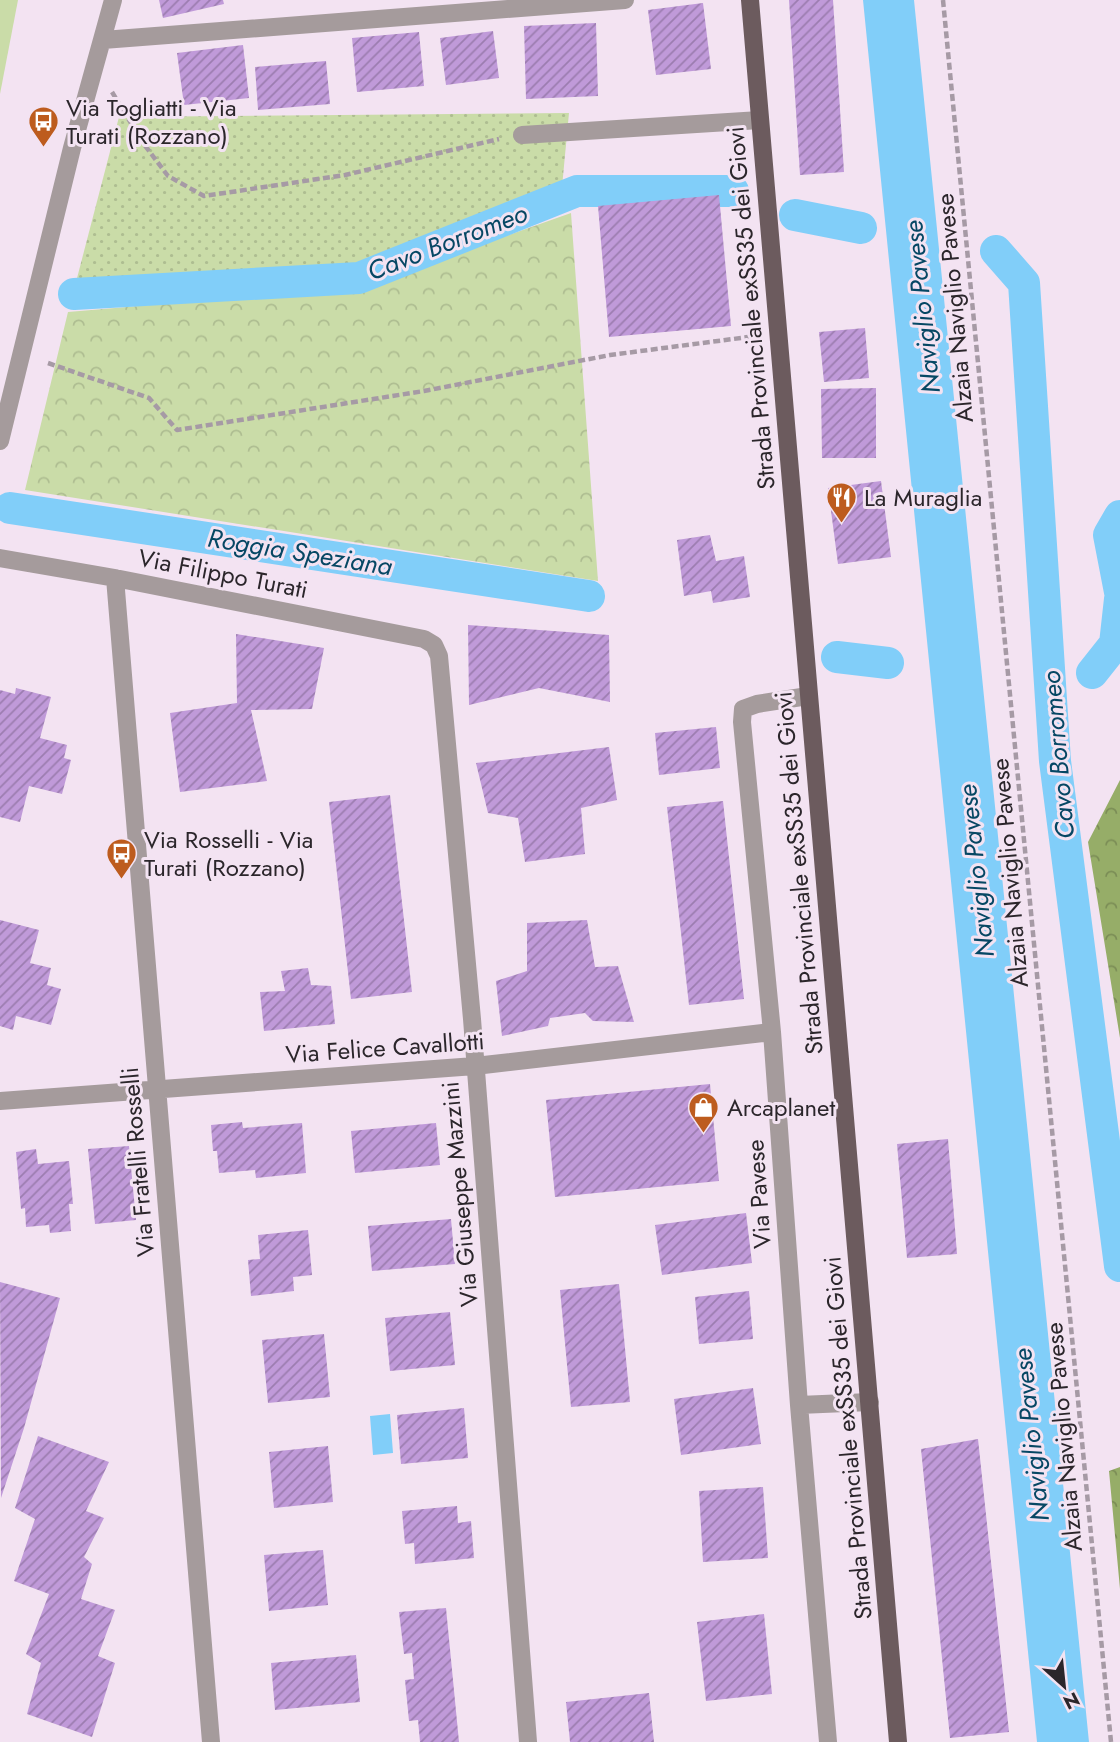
<svg xmlns="http://www.w3.org/2000/svg" width="1120" height="1742" viewBox="0 0 1120 1742" font-family="Jost,sans-serif">
	<defs>
		<pattern id="grass-dots" width="8" height="8" patternUnits="userSpaceOnUse" patternTransform="scale(1.75)"><rect width="8" height="8" fill="#cadca8"/><path d="M2 2h.1M6 6h.1" fill="none" stroke="#aebd91" stroke-width="1.8" stroke-linecap="round"/></pattern>
		<pattern id="forest-crowns" width="20" height="18" patternUnits="userSpaceOnUse" patternTransform="scale(1.75)"><rect width="20" height="18" fill="#96ad68"/><path d="M2 6a3 3 0 1 1 6 0M12 15a3 3 0 1 1 6 0" fill="none" stroke="#7b8d56"/></pattern>
		<pattern id="park-crowns" width="20" height="18" patternUnits="userSpaceOnUse" patternTransform="scale(1.75)"><rect width="20" height="18" fill="#cadca8"/><path d="M2 6a3 3 0 1 1 6 0M12 15a3 3 0 1 1 6 0" fill="none" stroke="#aebd91"/></pattern>
		<pattern id="building-hatch" width="6" height="6" patternUnits="userSpaceOnUse" patternTransform="scale(1.75)"><rect width="6" height="6" fill="#c09ad9"/><path d="M-1 1l2-2M0 6l6-6M5 7l2-2" fill="none" stroke="#9c7db0"/></pattern>
	</defs>
	<rect width="100%" height="100%" fill="#f3e3f2"/>
	<path fill="url(#grass-dots)" d="M569,113L562,187L352,266L76,282L119,117Z"/>
	<path fill="url(#forest-crowns)" d="M1120,780V1038L1088,842Z
		M1120,1467V1589L1109,1471Z"/>
	<path fill="url(#park-crowns)" d="M571,213L598,581L25,490L68,312L362,287Z"/>
	<path fill="#cadca8" d="M0,0H18L0,94Z"/>
	<path fill="#81cef9" d="M863,0H914L1089,1742H1037Z
		M390,1414L393,1453L373,1455L370,1416Z"/>
	<g fill="none" stroke-linecap="round" stroke-linejoin="round">
		<path stroke="#81cef9" stroke-width="32" d="M795,215L861,228
			M996,251L1024,283L1055,761L1120,1266
			M74,294L359,278L577,191H733
			M10,508L589,596
			M1120,516L1109,535L1120,592
			M837,657L888,663
			M1092,673L1115,644L1120,599"/>
	</g>
	<path fill="url(#building-hatch)" d="M159,0H223L224,4L163,18Z
		M789,0H833L844,172L800,175Z
		M703,3L711,69L656,75L648,10Z
		M596,23L598,96L526,99L524,26Z
		M493,31L499,78L446,85L440,38Z
		M419,32L424,86L357,92L352,38Z
		M243,45L249,98L184,105L177,53Z
		M326,61L330,104L258,110L255,67Z
		M719,195L731,326L609,337L598,206Z
		M865,328L869,378L824,382L819,332Z
		M876,388V458H822L821,389Z
		M881,481L891,557L838,564L828,488Z
		M710,535L716,561L744,556L750,597L713,603L711,591L684,596L677,540Z
		M468,625L609,635L610,702L539,688L469,705Z
		M236,634L324,648L312,709L251,710L267,781L180,792L170,713L237,703Z
		M16,688L51,697L40,738L67,745L64,758L71,760L62,794L29,786L20,822L0,817V690L15,694Z
		M716,727L720,768L659,775L655,733Z
		M609,747L617,800L581,808L585,854L525,862L518,818L488,813L476,763Z
		M390,795L412,992L351,999L329,802Z
		M723,801L744,999L689,1005L667,807Z
		M0,920L39,930L30,963L51,968L47,985L61,989L51,1025L16,1016L13,1030L0,1026Z
		M587,920L595,967L618,966L634,1022L593,1021L585,1013L550,1018L548,1026L502,1036L496,981L527,971V923Z
		M308,968L311,985L331,986L335,1024L264,1031L260,992L285,991L281,971Z
		M710,1084L719,1181L555,1197L546,1100Z
		M242,1122L243,1128L302,1123L306,1173L256,1178L255,1170L219,1173L217,1151H213L211,1125Z
		M436,1123L440,1165L355,1173L351,1131Z
		M948,1139L957,1254L907,1258L897,1144Z
		M129,1146L136,1220L95,1224L88,1149Z
		M36,1149L38,1164L69,1161L73,1204H69L71,1231L50,1233L49,1225L26,1227L25,1208L21,1209L16,1152Z
		M746,1213L752,1263L662,1275L655,1225Z
		M451,1219L455,1264L372,1271L368,1226Z
		M308,1230L312,1275L293,1277L294,1291L251,1296L248,1260L260,1259L258,1235Z
		M0,1282L60,1298L24,1428L1,1498Z
		M619,1284L630,1402L571,1407L560,1290Z
		M749,1291L753,1339L699,1344L695,1297Z
		M450,1312L455,1365L390,1371L385,1318Z
		M324,1334L330,1397L268,1403L262,1340Z
		M753,1388L761,1444L681,1455L674,1399Z
		M464,1408L468,1458L401,1464L397,1415Z
		M38,1436L109,1462L86,1511L104,1518L84,1557L92,1564L81,1599L115,1610L98,1656L115,1663L92,1737L27,1714L41,1663L26,1654L49,1594L14,1581L35,1519L15,1508Z
		M978,1439L1009,1732L950,1738L921,1449Z
		M328,1446L333,1502L274,1508L269,1452Z
		M763,1487L768,1558L703,1562L699,1491Z
		M457,1506L458,1523L471,1521L474,1558L415,1564L414,1543L405,1544L402,1511Z
		M323,1550L328,1605L269,1611L264,1555Z
		M446,1608L459,1742H420L418,1720L409,1721L405,1680L414,1679L412,1653L404,1654L399,1612Z
		M764,1614L772,1694L706,1701L697,1622Z
		M356,1655L360,1702L275,1710L271,1663Z
		M649,1693L654,1742H570L566,1702Z"/>
	<g fill="none" stroke-linecap="round" stroke-linejoin="round">
		<path stroke="#a69aa5" stroke-width="4.5" stroke-dasharray="7 3.5" stroke-linecap="butt" d="M943,0L1111,1742
			M112,92L143,143L168,176L204,196L345,175L499,139
			M48,363L149,398L177,430L424,391L610,355L756,336"/>
		<path stroke="#a59b9c" stroke-width="18" d="M522,135L760,120"/>
		<path stroke="#a59b9c" stroke-width="18" d="M103,40L625,0
			M0,441L72,148L113,0
			M0,558L115,578L424,639L434,645L439,656L472,1019L528,1742
			M115,578L211,1742
			M808,696L757,704L743,709L742,722L772,1032L799,1405L828,1742
			M0,1101L475,1066L772,1032
			M799,1405L870,1402"/>
		<path stroke="#6c5b5e" stroke-width="18" d="M750,0L898,1742"/>
	</g>
	<defs>
		<symbol id="bus-pin" viewBox="-11 -11 22 30"><path d="M0 17L-7.5 6A9.5 9.5 0 1 1 7.5 6Z" fill="#bd5c1e" stroke="#f3e3f2"/><path d="M-5-6H5V4H4V6H2V4H-2V6H-4V4H-5ZM-3.5-4V0h7V-4ZM-3.5 1.2v1.5H-2V1.2ZM2 1.2v1.5H3.5V1.2Z" fill="#fff"/></symbol>
		<symbol id="restaurant-pin" viewBox="-11 -11 22 30"><path d="M0 17L-7.5 6A9.5 9.5 0 1 1 7.5 6Z" fill="#bd5c1e" stroke="#f3e3f2"/><path d="M-5-6h1v4h1v-4h1v4h1v-4h1v5L-1.5 .5V6h-2V.5L-5-1ZM5-6V6H3V1.5H1.5Q1.5-4 5-6Z" fill="#fff"/></symbol>
		<symbol id="shop-pin" viewBox="-11 -11 22 30"><path d="M0 17L-7.5 6A9.5 9.5 0 1 1 7.5 6Z" fill="#bd5c1e" stroke="#f3e3f2"/><path d="M-5-2.5h2.3a2.7 3.5 0 0 1 5.4 0H5L5.5 6h-11ZM-1.5-2.5h3a1.5 2.3 0 0 0-3 0Z" fill="#fff"/></symbol>
	</defs>
	<g fill-rule="evenodd">
		<use href="#bus-pin" x="26" y="104" width="35" height="47"/>
		<use href="#restaurant-pin" x="824" y="480" width="35" height="47"/>
		<use href="#bus-pin" x="104" y="836" width="35" height="47"/>
		<use href="#shop-pin" x="686" y="1090" width="35" height="47"/>
	</g>
	<g text-anchor="middle" stroke-width="6" stroke-linejoin="round" paint-order="stroke">
		<g font-size="24" fill="#2b262b" stroke="#f3e3f2" text-anchor="start">
			<text x="66" y="116">Via Togliatti - Via<tspan x="66" dy="28">Turati (Rozzano)</tspan></text>
			<text x="864" y="506">La Muraglia</text>
			<text x="144" y="848">Via Rosselli - Via<tspan x="144" dy="28">Turati (Rozzano)</tspan></text>
			<text x="727" y="1116">Arcaplanet</text>
		</g>
		<g font-size="24" fill="#2b262b" stroke="#f3e3f2">
			<text transform="translate(751 308) rotate(-95)" y="8">Strada Provinciale exSS35 dei Giovi</text>
			<text transform="translate(955 308) rotate(-95)" y="8">Alzaia Naviglio Pavese</text>
			<text transform="translate(223 574) rotate(11)" y="8">Via Filippo Turati</text>
			<text transform="translate(799 873) rotate(-95)" y="8">Strada Provinciale exSS35 dei Giovi</text>
			<text transform="translate(1010 873) rotate(-95)" y="8">Alzaia Naviglio Pavese</text>
			<text transform="translate(385 1048) rotate(-4)" y="8">Via Felice Cavallotti</text>
			<text transform="translate(138 1162) rotate(-95)" y="8">Via Fratelli Rosselli</text>
			<text transform="translate(460 1194) rotate(-95)" y="8">Via Giuseppe Mazzini</text>
			<text transform="translate(759 1194) rotate(-94)" y="8">Via Pavese</text>
			<text transform="translate(1064 1437) rotate(-95)" y="8">Alzaia Naviglio Pavese</text>
			<text transform="translate(848 1438) rotate(-95)" y="8">Strada Provinciale exSS35 dei Giovi</text>
		</g>
		<g font-size="26" font-style="italic" fill="#064764" stroke="#f3e3f2">
			<text transform="translate(447 242) rotate(-21)" y="9">Cavo Borromeo</text>
			<text transform="translate(922 307) rotate(-96)" y="9">Naviglio Pavese</text>
			<text transform="translate(300 552) rotate(9)" y="9">Roggia Speziana</text>
			<text transform="translate(1058 755) rotate(-95)" y="9">Cavo Borromeo</text>
			<text transform="translate(976 871) rotate(-96)" y="9">Naviglio Pavese</text>
			<text transform="translate(1031 1435) rotate(-96)" y="9">Naviglio Pavese</text>
		</g>
	</g>
	<g transform="translate(1064 1686) rotate(153)" stroke="#f3e3f2" stroke-width="5" paint-order="stroke">
	<path d="M0-5L12 26L0 18L-12 26Z" fill="#2b262b"/>
	<text y="-10" font-size="19" font-weight="bold" text-anchor="middle" fill="#2b262b">N</text>
	</g>
</svg>
